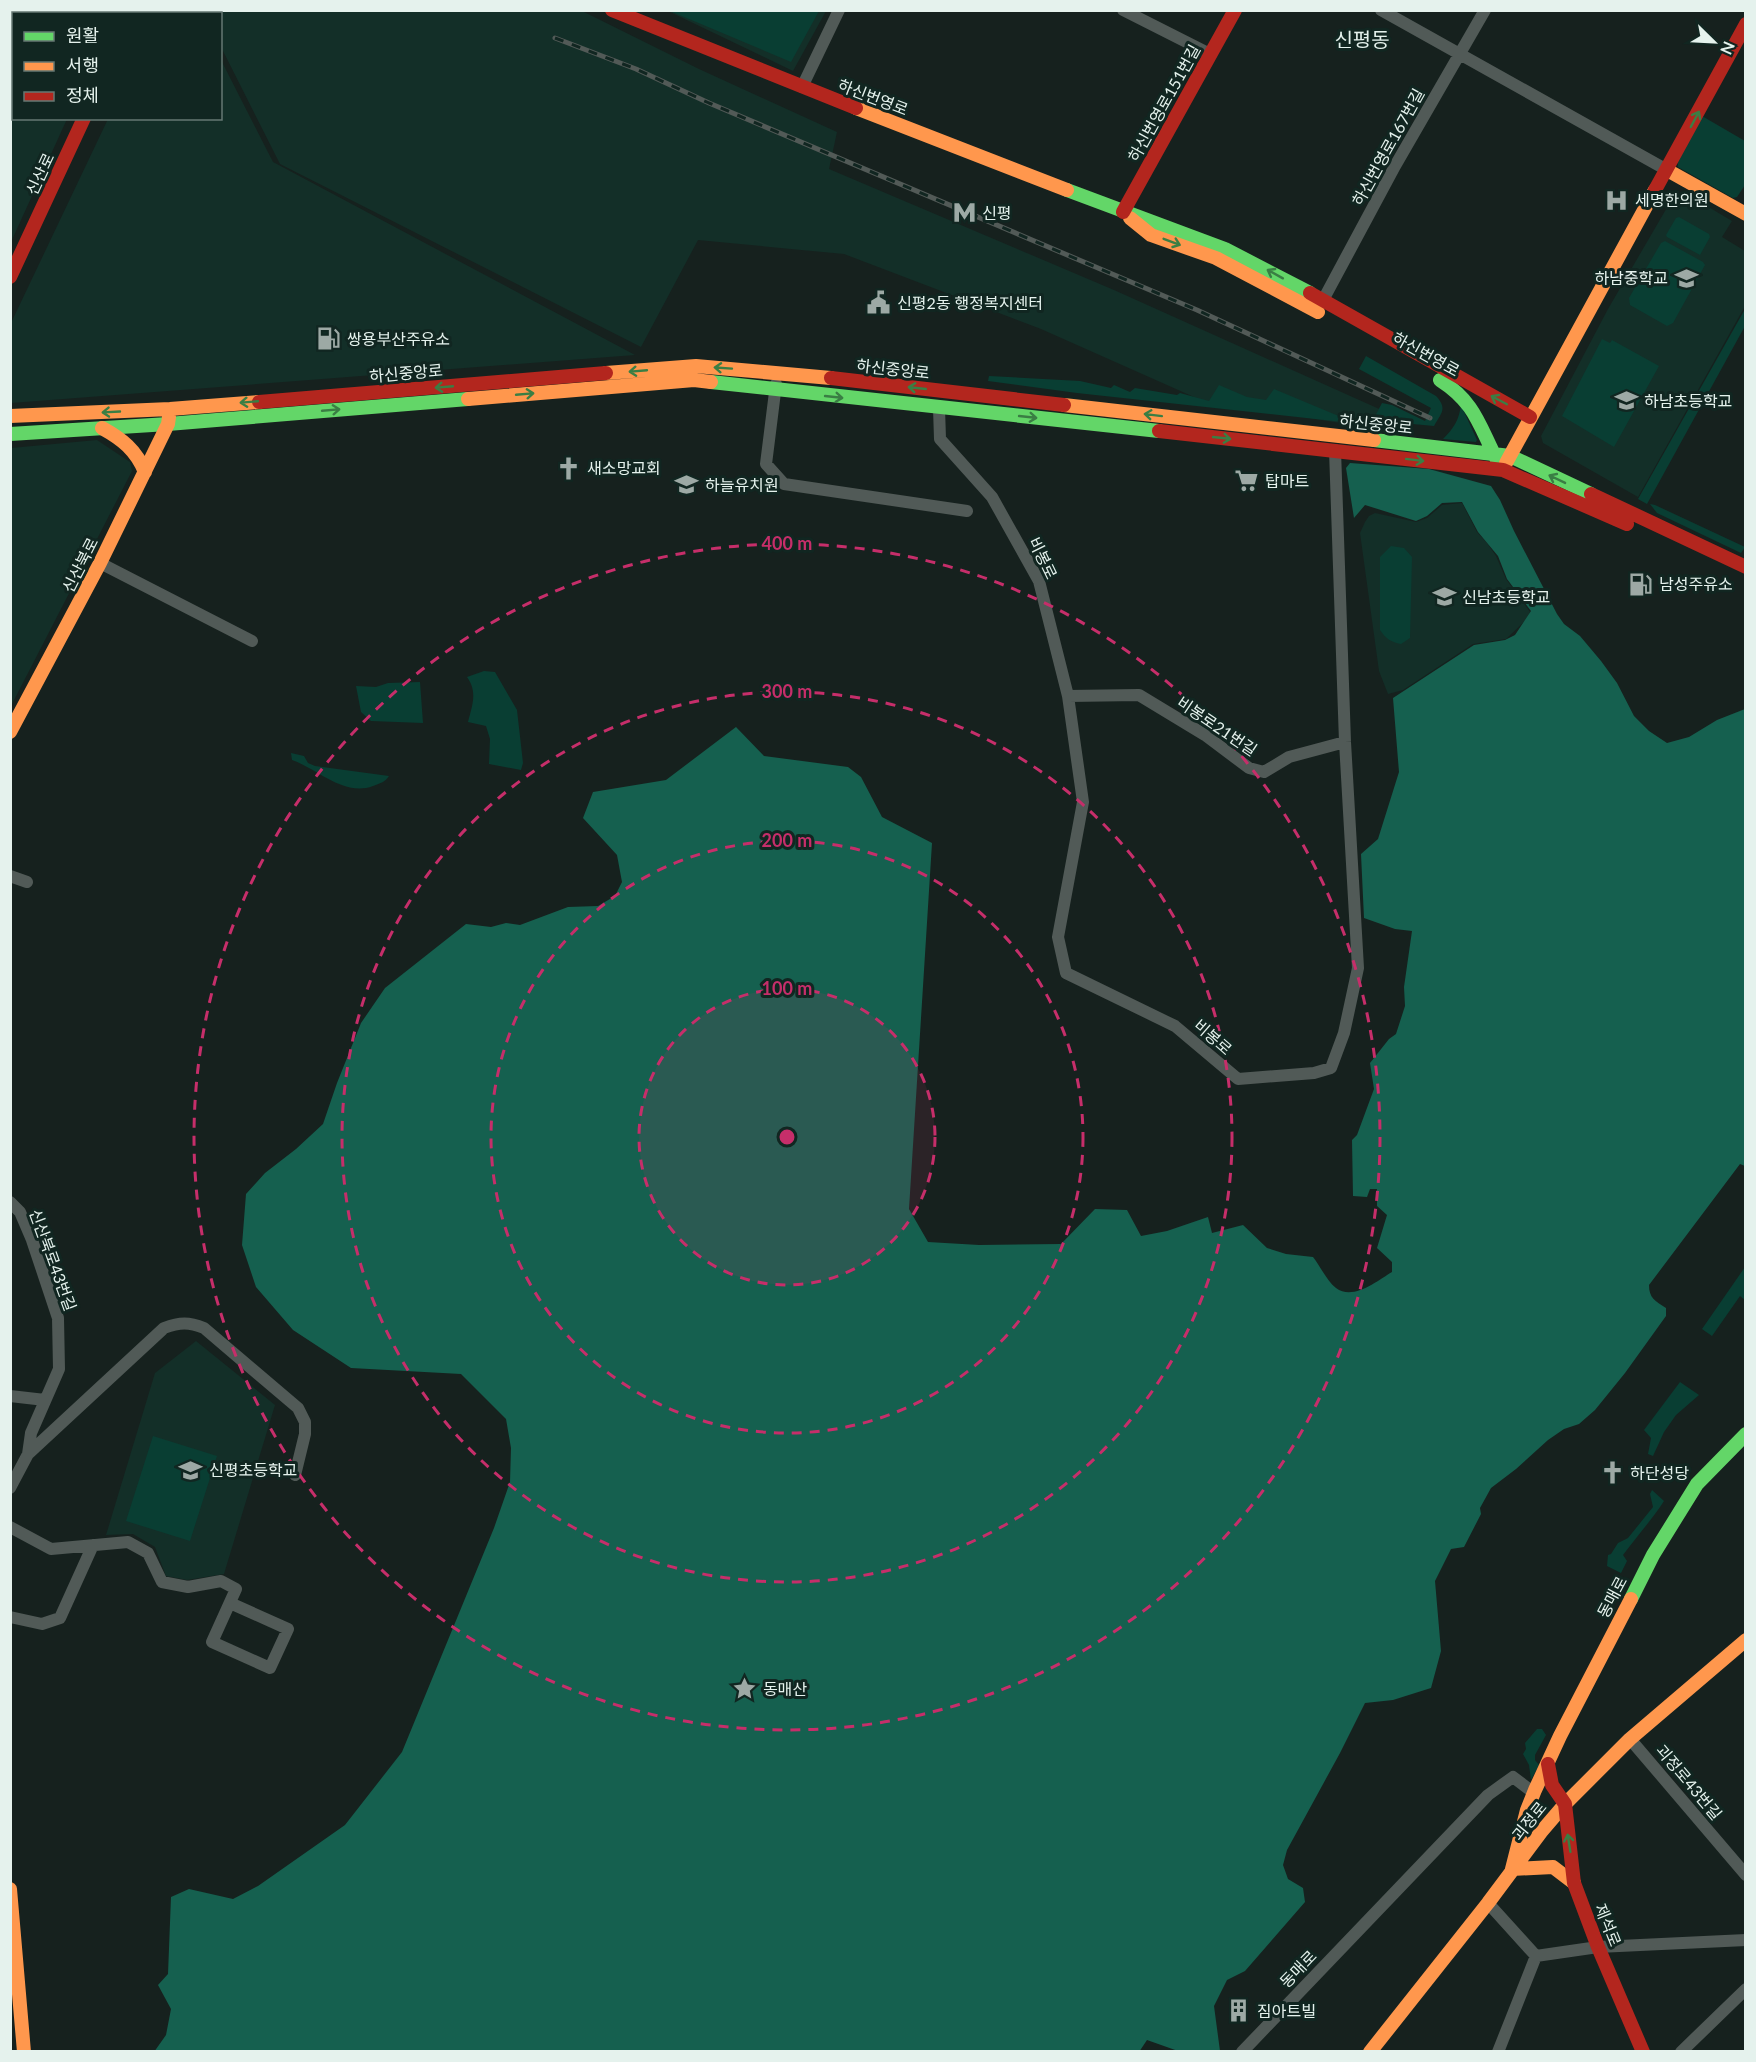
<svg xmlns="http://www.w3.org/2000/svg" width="1756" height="2062" viewBox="0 0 1756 2062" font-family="Lato,'Noto Sans KR',sans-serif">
	<rect width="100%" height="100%" fill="#16211e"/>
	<path fill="#132f28" d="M11,10L118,11L117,14H14V118L67,119L11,242Z
		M203,11H582L699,69L837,132L829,169L1114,290L1406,421L1359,426L1203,401L1041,329L844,254L698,240L641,347L280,164L221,47L220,14L204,13Z
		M668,11H826L793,71Z
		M221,60L273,162L635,355L11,403V323L108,119L220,118Z
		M1685,193L1732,221L1722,237L1745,251V306L1638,497L1543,443L1541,436L1608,309L1672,199Z
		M97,440L130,462L132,471L11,706V448Z
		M1462,503L1477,532L1487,543L1496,556L1506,579L1530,612L1528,618L1506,639L1473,644L1403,690L1388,694L1379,671L1360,533L1365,522L1369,516L1375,513L1416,522L1427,518L1442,505Z
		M196,1341L275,1405L224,1574L187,1580L166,1576L155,1547L133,1534L106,1535L155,1373Z"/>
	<path fill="#093e33" d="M670,11H819L791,62Z
		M1702,116L1745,141V185L1737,197L1733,198L1678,167V159Z
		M1679,217L1709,234L1710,237L1700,255L1667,237L1666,235L1676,218Z
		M1665,241L1703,262L1705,265L1673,323L1667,326L1630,305L1629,298L1661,243Z
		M1745,309V326L1647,504L1638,499Z
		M1602,339L1610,343L1612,340L1659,366L1614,447L1562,416Z
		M1366,356L1436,396C1448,409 1441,413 1434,426L1402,423L1388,426L1371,424L1382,403L1392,405L1425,421L1431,408L1359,369Z
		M989,376L1080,381L1111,388L1114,385L1130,392L1135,388L1177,395L1180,393L1209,401L1219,385L1247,397L1266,400L1274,389L1341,417C1349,415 1356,418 1361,424L1077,393L988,381Z
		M1461,405L1477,440L1476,442L1443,439C1454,428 1459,420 1461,405Z
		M1650,504L1655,505L1745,547L1741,553L1657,513Z
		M1391,546L1404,548L1412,557L1410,638L1401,644C1391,642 1386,639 1380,630V557Z
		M484,671L495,672L517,710L523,763L521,770L489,764L490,739L486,726L468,722C472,706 478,692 467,677Z
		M420,682L423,723L371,721L361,712L356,686L376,687L388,683Z
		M291,753L304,756L308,763L315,766L389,776C385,782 381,783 373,786C344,797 318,769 292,760Z
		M1745,1267V1300L1740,1296L1712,1336L1702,1329Z
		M1680,1382L1699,1395L1676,1415L1664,1432L1653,1456L1648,1454L1651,1438L1644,1430Z
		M153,1436L217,1456L190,1541L126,1521Z
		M1652,1490L1664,1501C1651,1521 1637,1536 1623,1555L1627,1561L1621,1573L1607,1566L1608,1555L1611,1554L1618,1543L1628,1538L1653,1507L1650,1494Z
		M1537,1729H1542L1546,1735L1535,1755V1760L1539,1765L1531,1780L1529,1765L1523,1754L1526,1749L1525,1743Z"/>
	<path fill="#15604f" d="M1350,463L1429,469L1491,486L1500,500L1514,531L1557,614L1564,624L1580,636L1601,661L1617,683L1634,716L1649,731L1667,743L1689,737L1717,720L1745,709V1166L1740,1164L1649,1285C1649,1298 1655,1301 1666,1308V1316L1625,1373L1595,1410L1579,1424L1564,1429L1548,1440L1516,1469L1491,1488L1480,1508L1481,1514L1464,1547L1451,1549L1435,1581L1441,1651L1431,1688L1393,1700L1365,1703L1340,1753L1287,1850L1283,1865L1288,1879L1303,1888L1305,1902L1245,1971L1227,1980L1214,2006L1220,2051H1178L1147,2040L1139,2052H154L166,2035L171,2009L158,1985L168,1974L171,1897L189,1889L233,1899L258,1886L345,1825L402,1752L494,1528L510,1482L511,1448L506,1419L461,1374L351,1368L293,1330L256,1287L242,1245L246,1194L265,1173L296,1149L323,1124L337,1083L361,1023L385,988L466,924L491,927L506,923L520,925L568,907L598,906L615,896L622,882L617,855L583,818L593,792L666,780L736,727L764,756L848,767L861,777L882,817L932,843L909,1209L928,1242L979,1245L1061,1244L1095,1209L1127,1210L1141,1236L1167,1231L1208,1217L1212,1233L1243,1225L1267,1248L1286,1254L1313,1257C1320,1266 1327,1281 1336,1288C1353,1301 1377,1281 1392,1272V1262L1377,1248L1387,1215L1377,1206V1189H1370L1367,1197L1353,1196L1352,1140L1357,1135L1374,1089L1370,1063L1389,1039L1396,1034L1405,1006L1404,987L1412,931L1395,929L1364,918L1361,854L1378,839L1399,772L1393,698L1474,645L1505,640L1515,635L1531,611L1507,579L1498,556L1478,532L1462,502L1442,503L1427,516L1416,521L1365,505L1354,518L1346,468Z"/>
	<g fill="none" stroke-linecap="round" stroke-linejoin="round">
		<path stroke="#515a57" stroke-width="12" d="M1123,10L1210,54
			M1381,10L1667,170
			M802,87L839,10
			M1322,302L1395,166L1485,10
			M776,384L766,464L784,484L967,511
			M939,408L940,439L992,497L1039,581L1068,696L1083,802L1058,937L1066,973L1175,1026L1238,1079L1314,1073L1331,1068L1344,1033L1358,968L1345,742L1335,450
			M100,563L252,641
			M1068,696L1139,695L1205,735L1249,768L1264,772L1289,757L1345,742
			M10,876L27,882
			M10,1202L20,1212L32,1240L58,1318L59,1369L31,1433L28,1454L10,1488
			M10,1396L45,1400
			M28,1454L164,1328C180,1322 189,1322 204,1328L298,1408L305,1422V1434L295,1475
			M10,1527L51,1549L128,1542L148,1553L162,1582L188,1587L221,1581L236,1589L212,1642L270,1668L288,1629L230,1603
			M10,1617L42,1624L60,1618L93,1545
			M1630,1739L1746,1875
			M1488,1903L1536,1956L1498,2052
			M1536,1956L1598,1947L1746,1940
			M1242,2052L1488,1795L1513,1777L1534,1793
			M1681,2052L1746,1989"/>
		<path stroke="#63d668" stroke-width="14" d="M1067,190L1225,249L1310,293
			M1440,380C1476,403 1479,426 1498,462
			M711,382L1159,431
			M10,434L168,424L468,399
			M1374,440L1510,456L1591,494
			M1631,1599L1653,1555L1697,1484L1746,1434"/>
		<path stroke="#ff974d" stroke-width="14" d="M856,108L1067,190
			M1667,170L1746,214
			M1130,218L1151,235L1216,258L1318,312
			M606,373L696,366L831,378
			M468,399L694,380L711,382
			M1064,405L1374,440
			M10,416L170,409L259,402
			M102,428C122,439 136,450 145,472
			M1506,463L1655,190
			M10,732L100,563L168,424L169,417
			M1574,1883L1553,1867L1512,1869L1527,1810L1535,1790L1560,1736L1631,1599
			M10,1889L24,2052
			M1370,2052L1488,1903L1541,1832L1565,1804L1630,1739L1746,1640"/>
		<path stroke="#b3261e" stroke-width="14" d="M612,10L856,108
			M133,14L134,10
			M1655,190L1746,24
			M1123,212L1235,10
			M10,277L84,118
			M1310,293L1530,417
			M831,378L1064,405
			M259,402L606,373
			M1159,431L1503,470L1627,524
			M1591,494L1746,567
			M1548,1764L1552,1785L1565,1804L1574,1883L1598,1947L1643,2052"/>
		<defs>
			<path id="rail" d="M555,38L636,69L709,103L1197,310L1430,418"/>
		</defs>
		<use href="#rail" stroke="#525a57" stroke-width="5"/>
		<use href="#rail" stroke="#112621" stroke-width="3" stroke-dasharray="9" stroke-linecap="butt"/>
	</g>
	<defs><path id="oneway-shaft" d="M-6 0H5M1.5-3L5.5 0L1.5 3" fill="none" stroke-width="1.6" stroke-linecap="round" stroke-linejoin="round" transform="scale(1.5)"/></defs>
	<g stroke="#3a7e44">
		<use href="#oneway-shaft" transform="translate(1695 119) rotate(-62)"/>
		<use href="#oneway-shaft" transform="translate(1172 242) rotate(21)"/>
		<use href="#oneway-shaft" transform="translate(1275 274) rotate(-151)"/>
		<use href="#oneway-shaft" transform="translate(723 368) rotate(-176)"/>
		<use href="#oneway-shaft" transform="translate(638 371) rotate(175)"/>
		<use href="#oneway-shaft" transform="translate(444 387) rotate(175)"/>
		<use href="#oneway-shaft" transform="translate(917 388) rotate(-174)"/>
		<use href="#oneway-shaft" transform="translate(525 394) rotate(-5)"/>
		<use href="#oneway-shaft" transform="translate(834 397) rotate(6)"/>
		<use href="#oneway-shaft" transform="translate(1499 400) rotate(-152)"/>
		<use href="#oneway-shaft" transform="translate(249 402) rotate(175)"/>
		<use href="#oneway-shaft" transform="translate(331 410) rotate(-5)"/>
		<use href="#oneway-shaft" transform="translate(111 412) rotate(177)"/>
		<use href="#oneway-shaft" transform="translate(1153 415) rotate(-173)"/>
		<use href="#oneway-shaft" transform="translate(1028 417) rotate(6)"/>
		<use href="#oneway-shaft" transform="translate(1222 438) rotate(6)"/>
		<use href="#oneway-shaft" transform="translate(1415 460) rotate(7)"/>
		<use href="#oneway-shaft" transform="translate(1557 479) rotate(-154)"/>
		<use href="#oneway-shaft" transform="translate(1569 1843) rotate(-99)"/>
	</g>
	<circle cx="787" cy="1137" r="148" fill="#c62e6a" fill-opacity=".12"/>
	<g fill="none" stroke="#c62e6a" stroke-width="3" stroke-dasharray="10 8">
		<circle cx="787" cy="1137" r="148"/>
		<circle cx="787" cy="1137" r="296"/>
		<circle cx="787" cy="1137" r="445"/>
		<circle cx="787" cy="1137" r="593"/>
	</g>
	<defs>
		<symbol id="hospital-bare" viewBox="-9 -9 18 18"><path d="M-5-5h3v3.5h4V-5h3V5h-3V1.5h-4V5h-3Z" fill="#9da9a5" stroke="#112621" stroke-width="2.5" paint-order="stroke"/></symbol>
		<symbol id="metro-bare" viewBox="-9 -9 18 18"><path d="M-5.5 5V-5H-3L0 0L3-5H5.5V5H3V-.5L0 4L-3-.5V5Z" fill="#9da9a5" stroke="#112621" stroke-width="2.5" paint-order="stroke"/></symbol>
		<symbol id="school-bare" viewBox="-9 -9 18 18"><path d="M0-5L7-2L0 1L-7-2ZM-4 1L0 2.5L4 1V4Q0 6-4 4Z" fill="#9da9a5" stroke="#112621" stroke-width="2.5" paint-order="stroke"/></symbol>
		<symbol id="civic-bare" viewBox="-9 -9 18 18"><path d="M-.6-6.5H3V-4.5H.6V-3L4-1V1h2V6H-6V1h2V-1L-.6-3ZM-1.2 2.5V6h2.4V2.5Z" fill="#9da9a5" stroke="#112621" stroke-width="2.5" paint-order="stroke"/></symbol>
		<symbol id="fuel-bare" viewBox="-9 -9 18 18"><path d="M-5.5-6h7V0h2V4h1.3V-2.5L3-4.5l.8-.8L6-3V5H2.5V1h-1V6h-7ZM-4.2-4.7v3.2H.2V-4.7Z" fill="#9da9a5" stroke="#112621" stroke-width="2.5" paint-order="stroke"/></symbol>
		<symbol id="church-bare" viewBox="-9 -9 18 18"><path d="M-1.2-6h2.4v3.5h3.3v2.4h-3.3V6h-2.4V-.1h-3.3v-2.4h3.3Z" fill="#9da9a5" stroke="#112621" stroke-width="2.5" paint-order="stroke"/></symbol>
		<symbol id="supermarket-bare" viewBox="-9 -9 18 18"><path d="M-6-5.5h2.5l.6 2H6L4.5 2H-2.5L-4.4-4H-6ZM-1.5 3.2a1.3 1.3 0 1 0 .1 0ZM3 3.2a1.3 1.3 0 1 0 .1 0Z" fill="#9da9a5" stroke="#112621" stroke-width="2.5" paint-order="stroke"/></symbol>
		<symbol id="sight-bare" viewBox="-9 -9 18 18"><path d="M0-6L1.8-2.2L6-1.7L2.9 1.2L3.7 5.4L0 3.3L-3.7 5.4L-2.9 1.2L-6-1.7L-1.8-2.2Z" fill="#9da9a5" stroke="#112621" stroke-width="2.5" paint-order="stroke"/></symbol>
		<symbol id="building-bare" viewBox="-9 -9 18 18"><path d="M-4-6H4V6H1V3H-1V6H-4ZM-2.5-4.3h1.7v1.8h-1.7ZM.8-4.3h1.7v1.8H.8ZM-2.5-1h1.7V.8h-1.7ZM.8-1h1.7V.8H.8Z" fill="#9da9a5" stroke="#112621" stroke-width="2.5" paint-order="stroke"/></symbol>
	</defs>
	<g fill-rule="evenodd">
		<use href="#hospital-bare" x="1600" y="184" width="33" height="33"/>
		<use href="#metro-bare" x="948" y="196" width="33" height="33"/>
		<use href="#school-bare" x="1670" y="262" width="33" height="33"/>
		<use href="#civic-bare" x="862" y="286" width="33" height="33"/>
		<use href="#fuel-bare" x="312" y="322" width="33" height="33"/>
		<use href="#school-bare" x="1610" y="384" width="33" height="33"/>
		<use href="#church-bare" x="552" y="452" width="33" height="33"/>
		<use href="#supermarket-bare" x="1230" y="464" width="33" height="33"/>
		<use href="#school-bare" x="670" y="468" width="33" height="33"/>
		<use href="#fuel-bare" x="1624" y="568" width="33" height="33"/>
		<use href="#school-bare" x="1428" y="580" width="33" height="33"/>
		<use href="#school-bare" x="174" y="1454" width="33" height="33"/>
		<use href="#church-bare" x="1596" y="1456" width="33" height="33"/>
		<use href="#sight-bare" x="728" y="1672" width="33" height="33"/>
		<use href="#building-bare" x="1222" y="1994" width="33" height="33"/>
	</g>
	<g text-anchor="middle" stroke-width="6" stroke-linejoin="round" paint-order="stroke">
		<g font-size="16" fill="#e5f2ed" stroke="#112621">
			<text transform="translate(873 97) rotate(21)" y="6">하신번영로</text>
			<text transform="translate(1164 103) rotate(-61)" y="6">하신번영로151번길</text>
			<text transform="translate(1388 147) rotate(-61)" y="6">하신번영로167번길</text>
			<text transform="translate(40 174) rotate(-65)" y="6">신산로</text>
			<text transform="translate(1426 354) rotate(29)" y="6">하신번영로</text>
			<text transform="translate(893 369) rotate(6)" y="6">하신중앙로</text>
			<text transform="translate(406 373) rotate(-5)" y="6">하신중앙로</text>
			<text transform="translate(1376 424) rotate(6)" y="6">하신중앙로</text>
			<text transform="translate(1043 558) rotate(64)" y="6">비봉로</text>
			<text transform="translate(80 565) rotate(-63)" y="6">신산북로</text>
			<text transform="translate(1217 726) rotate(34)" y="6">비봉로21번길</text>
			<text transform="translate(1213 1037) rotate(41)" y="6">비봉로</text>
			<text transform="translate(53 1260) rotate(70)" y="6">신산북로43번길</text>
			<text transform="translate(1612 1597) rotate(-62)" y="6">동매로</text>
			<text transform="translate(1689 1782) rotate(50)" y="6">괴정로43번길</text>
			<text transform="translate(1529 1821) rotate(-51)" y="6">괴정로</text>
			<text transform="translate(1608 1925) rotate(68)" y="6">제석로</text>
			<text transform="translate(1298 1969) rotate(-46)" y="6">동매로</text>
		</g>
		<g font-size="16" fill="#e5f2ed" stroke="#112621" text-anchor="start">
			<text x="1635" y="206">세명한의원</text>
			<text x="982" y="219">신평</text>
			<text x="1668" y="284" text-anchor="end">하남중학교</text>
			<text x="897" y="309">신평2동 행정복지센터</text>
			<text x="347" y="345">쌍용부산주유소</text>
			<text x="1644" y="407">하남초등학교</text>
			<text x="587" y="474">새소망교회</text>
			<text x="1265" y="487">탑마트</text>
			<text x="705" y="491">하늘유치원</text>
			<text x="1659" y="590">남성주유소</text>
			<text x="1462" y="603">신남초등학교</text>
			<text x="209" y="1476">신평초등학교</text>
			<text x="1630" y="1479">하단성당</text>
			<text x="763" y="1695">동매산</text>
			<text x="1257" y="2017">짐아트빌</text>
		</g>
		<g font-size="20" fill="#e5f2ed" stroke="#112621">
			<text x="1362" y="47">신평동</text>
		</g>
	</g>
	<circle cx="787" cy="1137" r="9" fill="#c62e6a" stroke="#112621" stroke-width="3"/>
	<g font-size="18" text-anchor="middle" font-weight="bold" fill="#c62e6a" stroke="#112621" stroke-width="6" stroke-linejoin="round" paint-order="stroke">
		<text x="787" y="550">400 m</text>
		<text x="787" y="698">300 m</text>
		<text x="787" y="847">200 m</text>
		<text x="787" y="995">100 m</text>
	</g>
	<rect width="1756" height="2062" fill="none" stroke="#e5f2ed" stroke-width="24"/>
	<rect x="12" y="12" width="210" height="108" fill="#112621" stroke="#667873" stroke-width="1.5"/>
	<rect x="24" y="32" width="30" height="9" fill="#63d668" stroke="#667873" stroke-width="1.5"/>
	<text x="66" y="42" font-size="18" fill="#e5f2ed">원활</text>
	<rect x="24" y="62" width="30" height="9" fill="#ff974d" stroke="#667873" stroke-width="1.5"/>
	<text x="66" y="72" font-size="18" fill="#e5f2ed">서행</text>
	<rect x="24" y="92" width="30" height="9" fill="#b3261e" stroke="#667873" stroke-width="1.5"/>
	<text x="66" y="102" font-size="18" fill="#e5f2ed">정체</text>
	<g transform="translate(1714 42) rotate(114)" stroke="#112621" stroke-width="4.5" paint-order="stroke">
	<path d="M0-4.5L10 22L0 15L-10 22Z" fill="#e5f2ed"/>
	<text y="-9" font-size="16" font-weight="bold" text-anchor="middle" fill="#e5f2ed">N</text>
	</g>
</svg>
